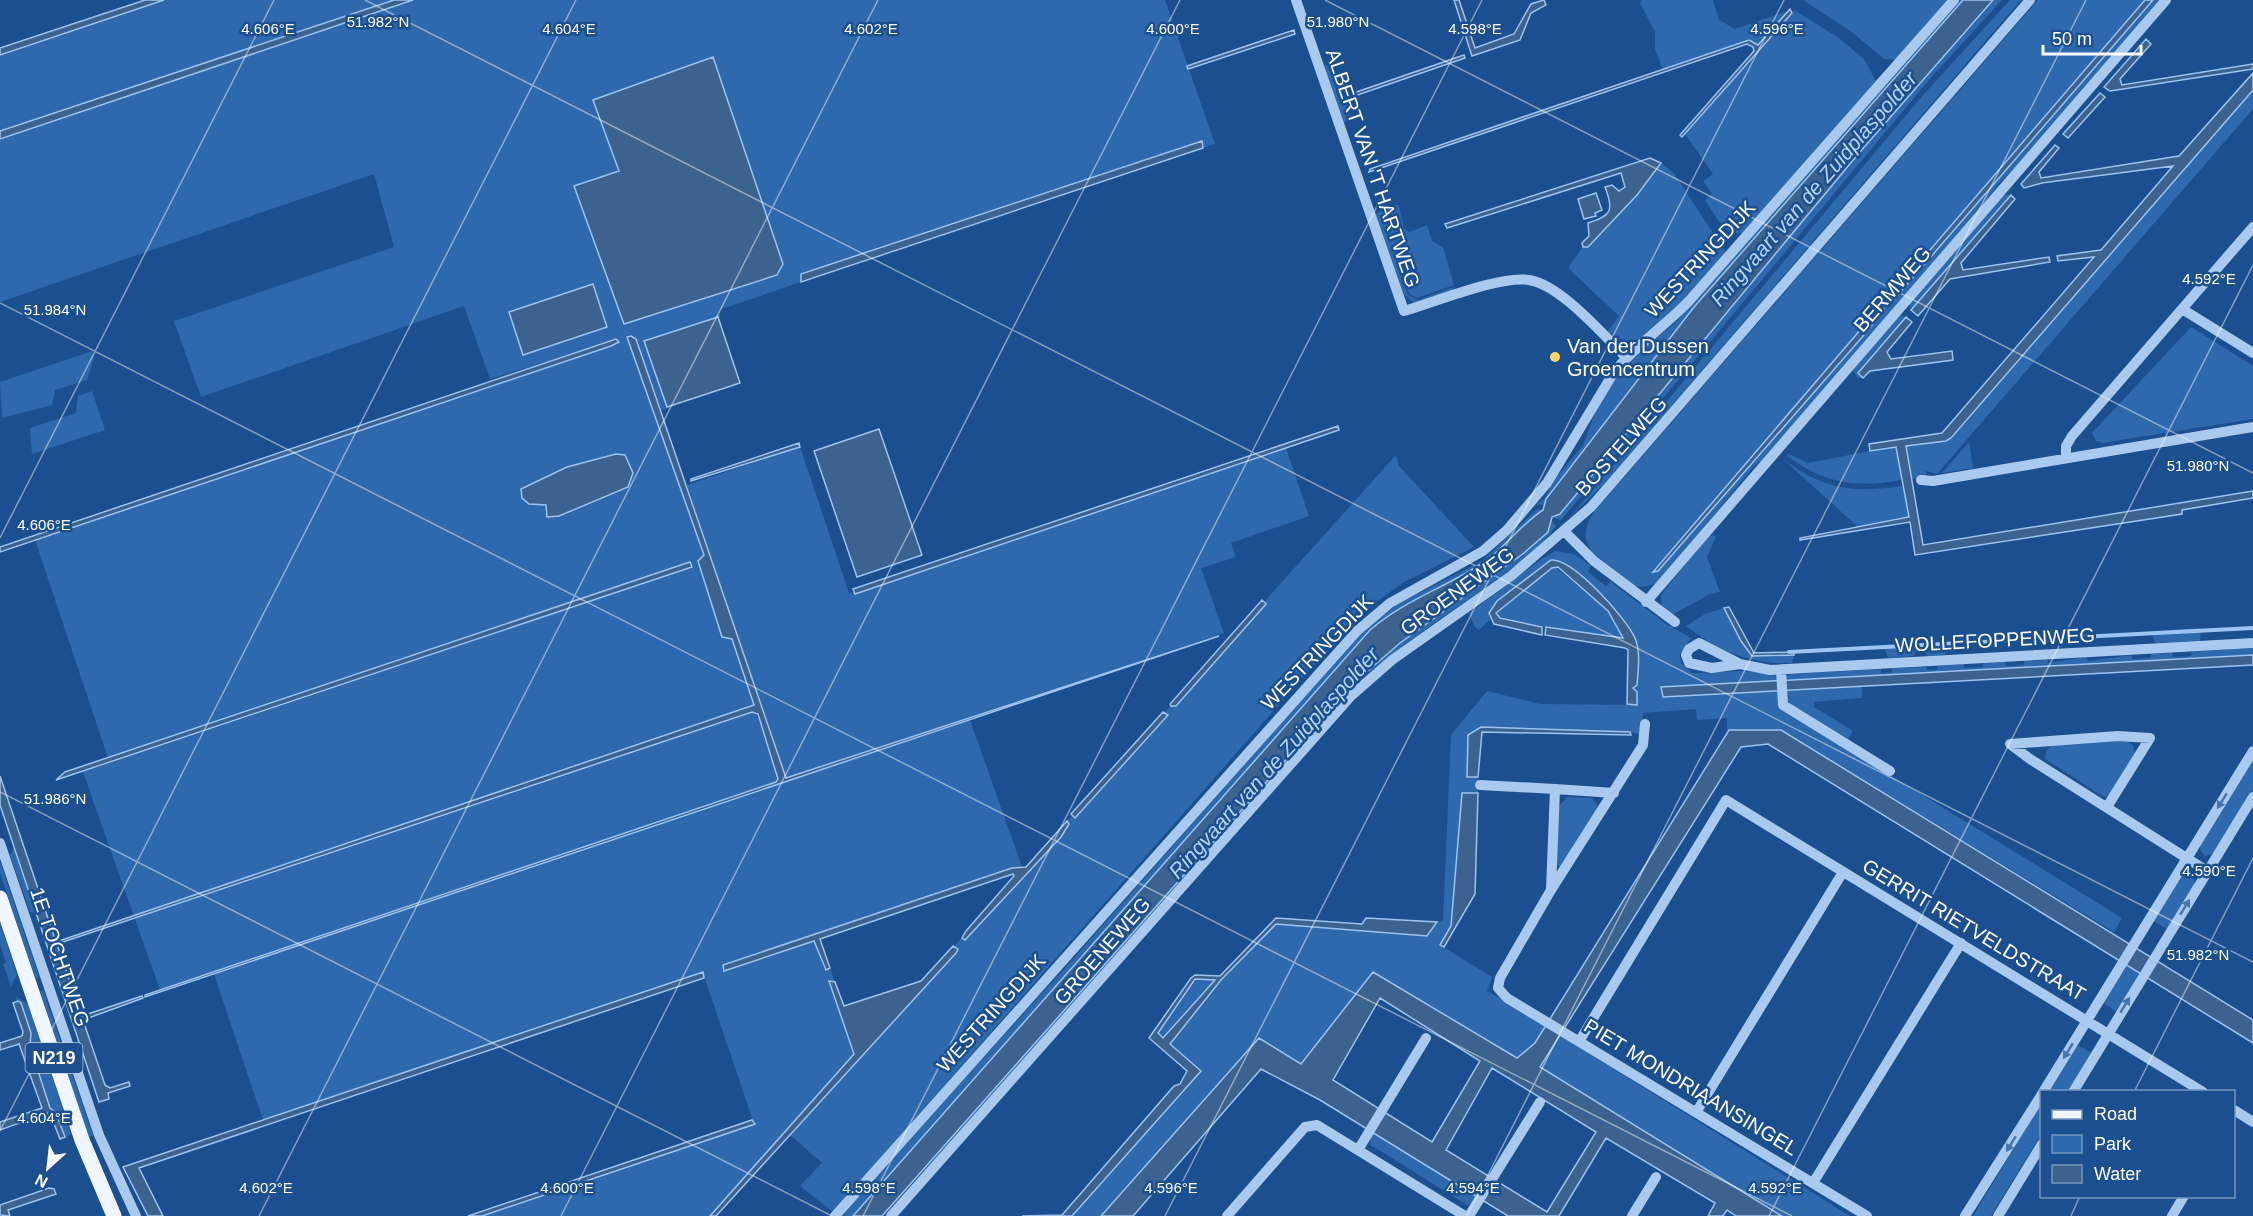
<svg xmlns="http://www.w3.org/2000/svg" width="2253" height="1216" viewBox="0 0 2253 1216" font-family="Helvetica,sans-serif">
	<rect width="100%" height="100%" fill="#1b4f8f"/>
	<path fill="#2e69ad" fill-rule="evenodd" d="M164,0H394L0,131V55Z
		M413,0H1165L1215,144L1203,148L1201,141L801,274V282L719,310L720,317L645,341L668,408L661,410L636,339L631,336L629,341L704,555L698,561L722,637L732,639L754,705L750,706C761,718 781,766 776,782L160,990L83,772L691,568L690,562L108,758L35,540L600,350L618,340L490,379L464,306L201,397L174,321L394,247L374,174L0,302V139Z
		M1642,0H1713L1719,20L1735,29L1788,11L1758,45L1749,40L1663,70L1655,49V32L1640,3Z
		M1803,0H1950L1895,60L1884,59L1853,33Z
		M1959,0H1963L1694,307L1546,499L1544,505L1536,504L1545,498L1553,481L1583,445L1598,405L1613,382L1647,345L1674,324Z
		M1993,0H2002L1929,80L1561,520L1552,517L1560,514L1859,153Z
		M2010,0H2021L1604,484L1569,518L1923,95Z
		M2038,0H2145L1887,299L1890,303L2153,0H2162L2021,162L2000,182L1971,221L1764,460L1755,465L1659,582C1652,584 1643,589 1636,586C1628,584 1620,575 1613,569C1591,552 1575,541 1594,512ZM1879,308L1884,311L1864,335L1658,571L1654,573Z
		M1794,10L1839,38L1864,59L1877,83L1743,233H1731L1722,226L1705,200L1712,194L1703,181L1713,174L1685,134Z
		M1329,64L1347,102L1350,117L1344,123L1324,66Z
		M2253,90V109L1937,474L1926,471V476L1912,479L1906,446L1946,441L1951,438Z
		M1661,163L1673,172L1725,251L1721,260L1682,304L1638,340H1623L1607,332L1619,316L1568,268L1583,247H1588L1637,195Z
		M2009,194L2011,195L1911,310L1909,303L2002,196Z
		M1398,204L1404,228L1409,232L1427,225L1432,241L1443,247L1454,285L1417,298L1409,294L1381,220L1408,295L1418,300L1454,287L1453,291L1414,303L1404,294L1375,214Z
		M1898,315L1906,317L1858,372L1863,378H1857L1853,370Z
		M2191,327L2253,366V419L2102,443L2096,441L2092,433Z
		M92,351L94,357L87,380L55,390L52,405L2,418L0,382Z
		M92,391L105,430L32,454L30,428L76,413L78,396Z
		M1969,442L1973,468L1942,473Z
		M1896,446L1902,480C1854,488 1827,484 1787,456L1789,454L1808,463Z
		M800,447L849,593L854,592L855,594L1286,448L1309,516L1231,543L1236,557L1201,568L1224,633L786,778L687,485Z
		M1396,455L1399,466L1474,547L1404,582L1372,605L1341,634L833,1212L800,1186L822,1163L790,1135L956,953L958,949L954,946L962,938L965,940L1061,837L1069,824L1067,821Z
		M1783,459C1824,490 1853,493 1903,486L1909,517L1858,527Z
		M1538,508L1541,511L1483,562L1398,609L1370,630L853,1216H843L862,1191L1065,968L1360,634L1396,605L1482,561Z
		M1551,519L1556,526C1537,552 1509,571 1483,589C1439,621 1392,650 1353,687L942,1151L882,1216L1341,696L1400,643L1524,553L1548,532Z
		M1712,535L1716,537L1707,557L1720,592L1710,594L1672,615L1662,608L1661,595L1703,541Z
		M1556,551L1574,554L1591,566L1588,572L1606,586L1610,581L1666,624L1691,638L1680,654L1681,663L1692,673L1743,671L1777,675L1778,682L1661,687L1663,697L1779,691L1778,706L2122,918L2114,932L1781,730H1727V718L1697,720L1696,709L1643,713L1642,735L1630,732L1481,727L1468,777H1478V793H1462L1451,926L1440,945L1492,977L1487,991L1546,1025L1535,1044L1517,1058L1373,972L1301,1064L1259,1038L1101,1216H1072L1200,1071L1170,1044L1221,980L1276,924L1427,936L1437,922L1443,920L1451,735L1487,691L1540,704L1637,705L1633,688L1637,685L1636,640L1624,620L1557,560H1551L1497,601L1489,613L1490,620L1479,630L1474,626L1469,613L1543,558Z
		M1555,567L1608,611L1623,638L1542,627L1498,616L1497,611Z
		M1724,608L1741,641L1752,656L1794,655L1792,663C1751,665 1718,651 1686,626L1705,614Z
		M2201,628L2200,641L2155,643L2152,631Z
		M1947,642L1945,655L1928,656L1925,652H1916L1913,656L1888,658L1883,645Z
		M2253,648V655L2192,659L1785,680V677L1790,674L1881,669V673L1892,672V668L1926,667L1927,670H1937L1938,666L1964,664V668L1982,667L1983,663L2005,662L2006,666L2024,665V661L2047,660L2048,663L2087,657L2088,661L2132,655V659L2150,658L2151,654L2172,653L2173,657L2191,656L2192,652Z
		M1862,686V698L1814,702V707L1853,731L1848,739L1786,702L1785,691Z
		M970,720L1022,867L1012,868L723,965L724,971L814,941L824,969L830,968L835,982H829L854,1054L710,1216H482L754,1124L703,973L263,1120L214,974Z
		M2124,740L2133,745L2135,755L2109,796L2104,797L2045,759L2046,751L2052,745Z
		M2253,760V789L2213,854L2205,856L2200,850V846Z
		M1567,797L1592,798L1599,807L1560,867L1555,864L1559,806Z
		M14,848L36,913L30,912L10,855Z
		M0,862L39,977L36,979L0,873Z
		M2187,873L2194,879V885L2167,929L2153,921L2182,875Z
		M0,923L17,974L11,987L3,964L6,963L0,944Z
		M2127,966L2140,974L2117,1012L2103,1003Z
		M1195,979H1215L1163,1038L1158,1033Z
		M43,990L93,1135L88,1137L40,991Z
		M15,996L28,1004L71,1134L63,1140L65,1137L56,1113L50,1108L30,1046L31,1033Z
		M1560,1035L1575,1045L1850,1216H1782L1540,1067Z
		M2078,1045L2091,1053L2068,1091L2049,1092Z
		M2041,1104V1134L1991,1216H1973Z
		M1374,1133L1477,1197L1473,1203L1467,1205L1371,1145L1370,1140Z"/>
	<path fill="#3c6290" stroke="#9cc4f0" stroke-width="1.5" fill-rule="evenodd" d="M145,0H164L0,55V48Z
		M394,0H413L0,139V131Z
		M1454,0H1459L1475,48L1514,34L1531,4L1544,0L1546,5L1531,13L1520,40L1472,56Z
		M1963,0H1993L1859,153L1560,514L1552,517L1548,532L1524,553L1400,643L1354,683L882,1216H853L1370,630C1403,601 1444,588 1481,564C1504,549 1520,525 1543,510L1546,499L1694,307Z
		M2145,0H2153L1890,304L1887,300Z
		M1790,9L1792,13L1682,137L1680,135L1754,51L1753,47L1747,44L1369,172L1370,169L1749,40L1758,45Z
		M1294,30L1295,34L1188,69L1187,66Z
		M2146,39L2151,44L2120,79L2122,85L2253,64V69L2110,91L2104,87Z
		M1464,55L1465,58L1346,99L1342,97Z
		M713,57L783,264L777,275L624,324L574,186L619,171L593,100Z
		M2253,73V90L1951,438L1946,441L1906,446L1923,545L2253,491V498L2182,510V514L1915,555L1910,522L1800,540V538L1909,517L1896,447L1870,451L1869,444L1942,433L2094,257L2058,261L2057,256L2101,250L2173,166L2042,183L2024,188L2021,184L2055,145L2059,148L2039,172L2041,178L2179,156Z
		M2100,93L2105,97L2068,138L2063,134Z
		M1202,141L1203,148L801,282V274Z
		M1650,158L1661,163L1637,195L1588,247H1583L1582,243L1589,236L1588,223C1610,216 1615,212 1605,187L1612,185L1619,191L1625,187L1621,173L1447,228L1445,224Z
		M1596,193L1602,210L1595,213L1596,216L1584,219L1578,199Z
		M2011,195L2015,199L1961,263L1963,270L2049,257L2050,262L1950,279L1918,316L1911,310Z
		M593,284L607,327L523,355L509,312Z
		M1879,308L1884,309V311L1864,335L1658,571L1653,572Z
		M718,317L740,383L667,407L644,341Z
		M1906,317L1912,322L1887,352L1891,359L1952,351L1953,360L1870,371L1863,378L1858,373Z
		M631,336L636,339L786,778L1219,636L145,997V995L776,782L778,779L758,714L752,712L57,944L82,1016L142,996L143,998L83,1020L105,1085L110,1088L129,1082L130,1086L108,1093L109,1099L99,1102L0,805V776L56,942L754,705L732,639L722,637L698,561L704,555L627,337Z
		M616,339L619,342L611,346L0,552V547Z
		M1338,426L1339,430L855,594L853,589Z
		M879,429L922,555L857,577L814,451Z
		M799,443L800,447L691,481V479Z
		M616,454L625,455L633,473L628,487L559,516L547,517L546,505L529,504L522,498L521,489L567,467Z
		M1551,560C1573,558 1626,618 1635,638C1641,652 1638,670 1637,685L1633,688L1637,692V705L1627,704L1628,650L1625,648L1545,635L1546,627L1623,638L1608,611L1558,567L1552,568L1496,613L1500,618L1542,627V635L1494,624L1489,613L1497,601Z
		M690,562L692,567L56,780L65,772Z
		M1262,600L1266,604L1176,706H1171L1170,704Z
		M1729,607L1754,653L1794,652V655L1752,656L1741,641L1724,608Z
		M2253,655V665L1663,697L1661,687Z
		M1163,712L1168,715L1075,818L1071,814Z
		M1481,727L1630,732L1631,735L1482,732L1478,777H1467L1468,735Z
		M1729,730H1781L2253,1020V1043L1768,744L1741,747L1540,1067L1782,1216H1736L1727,1210L1723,1216H1708L1715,1203L1606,1138L1559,1216H1508L1320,1100L1261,1069L1133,1216H1101L1259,1038L1301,1064L1373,972L1517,1058L1535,1043ZM1380,998L1480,1061L1432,1142L1333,1080ZM1492,1068L1596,1132L1547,1212L1446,1150Z
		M1462,793H1478L1475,894L1444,947L1440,945L1451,926Z
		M1067,821L1069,824L1061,837L965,940L962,938L966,931L1014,876L1013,874L820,939L830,968L826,970L814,941L724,971L723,965L1012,868L1026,867Z
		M1276,918L1362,924L1366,918L1437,922L1427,936L1276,924L1221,980L1170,1044L1201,1071L1072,1216H1022L1062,1215L1174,1086L1180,1084L1187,1071L1149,1038L1191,978L1195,975L1220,976ZM1195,979L1215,980L1163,1038L1158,1033Z
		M953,946L958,949L956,953L716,1216H710L854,1054L829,981L835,982L844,1006L921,981Z
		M703,972L704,978L139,1168L163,1216H148L123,1167Z
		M18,1001L21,1003L31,1033L30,1046L50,1108L56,1113L65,1137L60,1139L51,1116L47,1113L0,1130V1122L42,1108L19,1044L0,1050V1043L22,1036L23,1032L13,1003Z
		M752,1120L755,1124L482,1216H468Z
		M49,1188L54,1189L56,1194L8,1210L10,1216L0,1215V1205Z"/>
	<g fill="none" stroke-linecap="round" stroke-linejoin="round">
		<path stroke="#9cc4f0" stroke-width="4" d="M1789,652L2253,628"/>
		<path stroke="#a9c9ee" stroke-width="10" d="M1296,0L1404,311C1435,302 1501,275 1529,280C1561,285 1603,335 1626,357
			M2182,309L2253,227
			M2066,457V446L2072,436L2182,309L2253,353
			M1921,480L1933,481L2253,427
			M1565,532L1594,561L1675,622
			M1646,602L2166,0
			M1740,664L1712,668L1689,663L1686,655L1689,649L1699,643L1740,664L1770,670L2253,643
			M1781,670L1783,705L1890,771
			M1645,724L1643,745L1551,890L1500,978L1498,988L1507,998L1867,1216
			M1480,785L1555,789
			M2107,807L2150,738L2118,736L2010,744L2030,759L2207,871
			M0,843L99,1135L136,1216
			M1551,889L1555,789L1614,793
			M1580,1040L1726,800L2203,1092
			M2043,1092L2253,751
			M2073,1092L2253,797
			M2234,1110L2253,1122
			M1697,1111L1843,872
			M1358,1150L1426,1038
			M1813,1183L1961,943
			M835,1216L1357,631L1390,603L1483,551L1507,530L1547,483L1614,372C1636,345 1665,326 1689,301L1954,0
			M891,1216L1351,696L1392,660L1511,576L1591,507L2030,0
			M1227,1216L1305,1127L1317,1125L1465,1216
			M1469,1216L1540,1102
			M1632,1216L1656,1177
			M1965,1216L2042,1094
			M1998,1216L2042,1144
			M2172,1216L2184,1196"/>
		<path stroke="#f0f6ff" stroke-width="15" d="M0,898L82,1140L114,1216"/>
	</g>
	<defs><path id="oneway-solid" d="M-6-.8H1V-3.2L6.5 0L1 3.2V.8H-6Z" transform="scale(1.5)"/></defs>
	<g fill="#4674ac">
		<use href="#oneway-solid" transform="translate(2222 801) rotate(122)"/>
		<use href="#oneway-solid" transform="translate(2185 907) rotate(-58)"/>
		<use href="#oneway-solid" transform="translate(2125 1005) rotate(-59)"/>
		<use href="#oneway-solid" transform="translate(2068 1051) rotate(122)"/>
		<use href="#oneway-solid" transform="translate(2011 1144) rotate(122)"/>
	</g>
	<path fill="none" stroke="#fff" stroke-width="1.5" stroke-opacity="0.45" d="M365,0L2253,962M1325,0L2253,473M0,303L1792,1216M0,538L274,0M0,792L832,1216M2134,1092L2253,858M0,1131L576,0M259,1216L878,0M561,1216L1180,0M863,1216L1482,0M1165,1216L1784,0M1467,1216L2086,0M1769,1216L2253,265M2071,1216L2080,1196"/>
	<circle fill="#ffd166" stroke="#1b4f8f" stroke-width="2" cx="1555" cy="357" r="6"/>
	<g text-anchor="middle" stroke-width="5" stroke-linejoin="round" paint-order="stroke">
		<rect fill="#1b4f8f" stroke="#bbcadd" stroke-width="1.5" x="25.5" y="1043" width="57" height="30" rx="4.5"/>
		<g font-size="18" font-weight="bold" fill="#fff">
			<text x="54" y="1064">N219</text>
		</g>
		<g font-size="20" fill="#fff" stroke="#1b4f8f">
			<text transform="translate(1373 168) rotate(71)" y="7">ALBERT VAN 'T HARTWEG</text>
			<text transform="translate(1700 259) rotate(-47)" y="7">WESTRINGDIJK</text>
			<text transform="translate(1892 289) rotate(-49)" y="7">BERMWEG</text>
			<text transform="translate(1621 446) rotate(-48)" y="7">BOSTELWEG</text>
			<text transform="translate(1457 591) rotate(-36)" y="7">GROENEWEG</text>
			<text transform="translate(1995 640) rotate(-3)" y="7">WOLLEFOPPENWEG</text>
			<text transform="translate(1317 652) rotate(-46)" y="7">WESTRINGDIJK</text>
			<text transform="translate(1974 930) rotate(31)" y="7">GERRIT RIETVELDSTRAAT</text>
			<text transform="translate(1102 951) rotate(-49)" y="7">GROENEWEG</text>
			<text transform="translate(60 957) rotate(71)" y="7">1E TOCHTWEG</text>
			<text transform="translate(991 1013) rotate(-48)" y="7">WESTRINGDIJK</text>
			<text transform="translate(1691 1087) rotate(31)" y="7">PIET MONDRIAANSINGEL</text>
		</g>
		<g font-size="20" fill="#fff" stroke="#1b4f8f" text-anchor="start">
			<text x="1567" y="353">Van der Dussen<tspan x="1567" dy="23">Groencentrum</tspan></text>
		</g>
		<g font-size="21" font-style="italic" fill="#b5d3f5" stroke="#1b4f8f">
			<text transform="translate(1814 189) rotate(-49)" y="7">Ringvaart van de Zuidplaspolder</text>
			<text transform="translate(1274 763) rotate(-48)" y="7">Ringvaart van de Zuidplaspolder</text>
		</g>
	</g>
	<g font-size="15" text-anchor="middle" fill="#fff" stroke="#1b4f8f" stroke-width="5" stroke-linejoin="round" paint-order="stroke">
		<text x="378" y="27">51.982°N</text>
		<text x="1338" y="27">51.980°N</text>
		<text x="268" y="34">4.606°E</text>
		<text x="569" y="34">4.604°E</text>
		<text x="871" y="34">4.602°E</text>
		<text x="1173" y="34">4.600°E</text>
		<text x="1475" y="34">4.598°E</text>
		<text x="1777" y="34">4.596°E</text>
		<text x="2209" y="284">4.592°E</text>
		<text x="55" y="315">51.984°N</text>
		<text x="2198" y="471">51.980°N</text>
		<text x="44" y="530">4.606°E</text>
		<text x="55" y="804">51.986°N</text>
		<text x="2209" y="876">4.590°E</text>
		<text x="2198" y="960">51.982°N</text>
		<text x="44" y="1123">4.604°E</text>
		<text x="266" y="1193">4.602°E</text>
		<text x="567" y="1193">4.600°E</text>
		<text x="869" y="1193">4.598°E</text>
		<text x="1171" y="1193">4.596°E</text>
		<text x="1473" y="1193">4.594°E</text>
		<text x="1775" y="1193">4.592°E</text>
	</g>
	<rect x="2040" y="1090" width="195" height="108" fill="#1b4f8f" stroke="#7695bc" stroke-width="1.5"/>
	<rect x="2052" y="1110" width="30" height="9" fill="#f0f6ff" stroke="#7695bc" stroke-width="1.5"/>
	<text x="2094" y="1120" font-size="18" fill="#ffffff">Road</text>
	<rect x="2052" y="1135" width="30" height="18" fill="#2e69ad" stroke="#7695bc" stroke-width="1.5"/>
	<text x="2094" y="1150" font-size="18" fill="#ffffff">Park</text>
	<rect x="2052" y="1165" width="30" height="18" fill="#3c6290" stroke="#7695bc" stroke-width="1.5"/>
	<text x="2094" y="1180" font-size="18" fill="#ffffff">Water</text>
	<g transform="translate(48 1168) rotate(207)" stroke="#1b4f8f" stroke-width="4.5" paint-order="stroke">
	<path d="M0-4.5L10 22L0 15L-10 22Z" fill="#ffffff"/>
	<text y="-9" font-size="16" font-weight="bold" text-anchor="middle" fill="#ffffff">N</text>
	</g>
	<path d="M2043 45v9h98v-9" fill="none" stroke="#ffffff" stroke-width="3"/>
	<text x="2052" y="45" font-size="18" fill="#ffffff" stroke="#1b4f8f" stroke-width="4.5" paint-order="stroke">50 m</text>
</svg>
